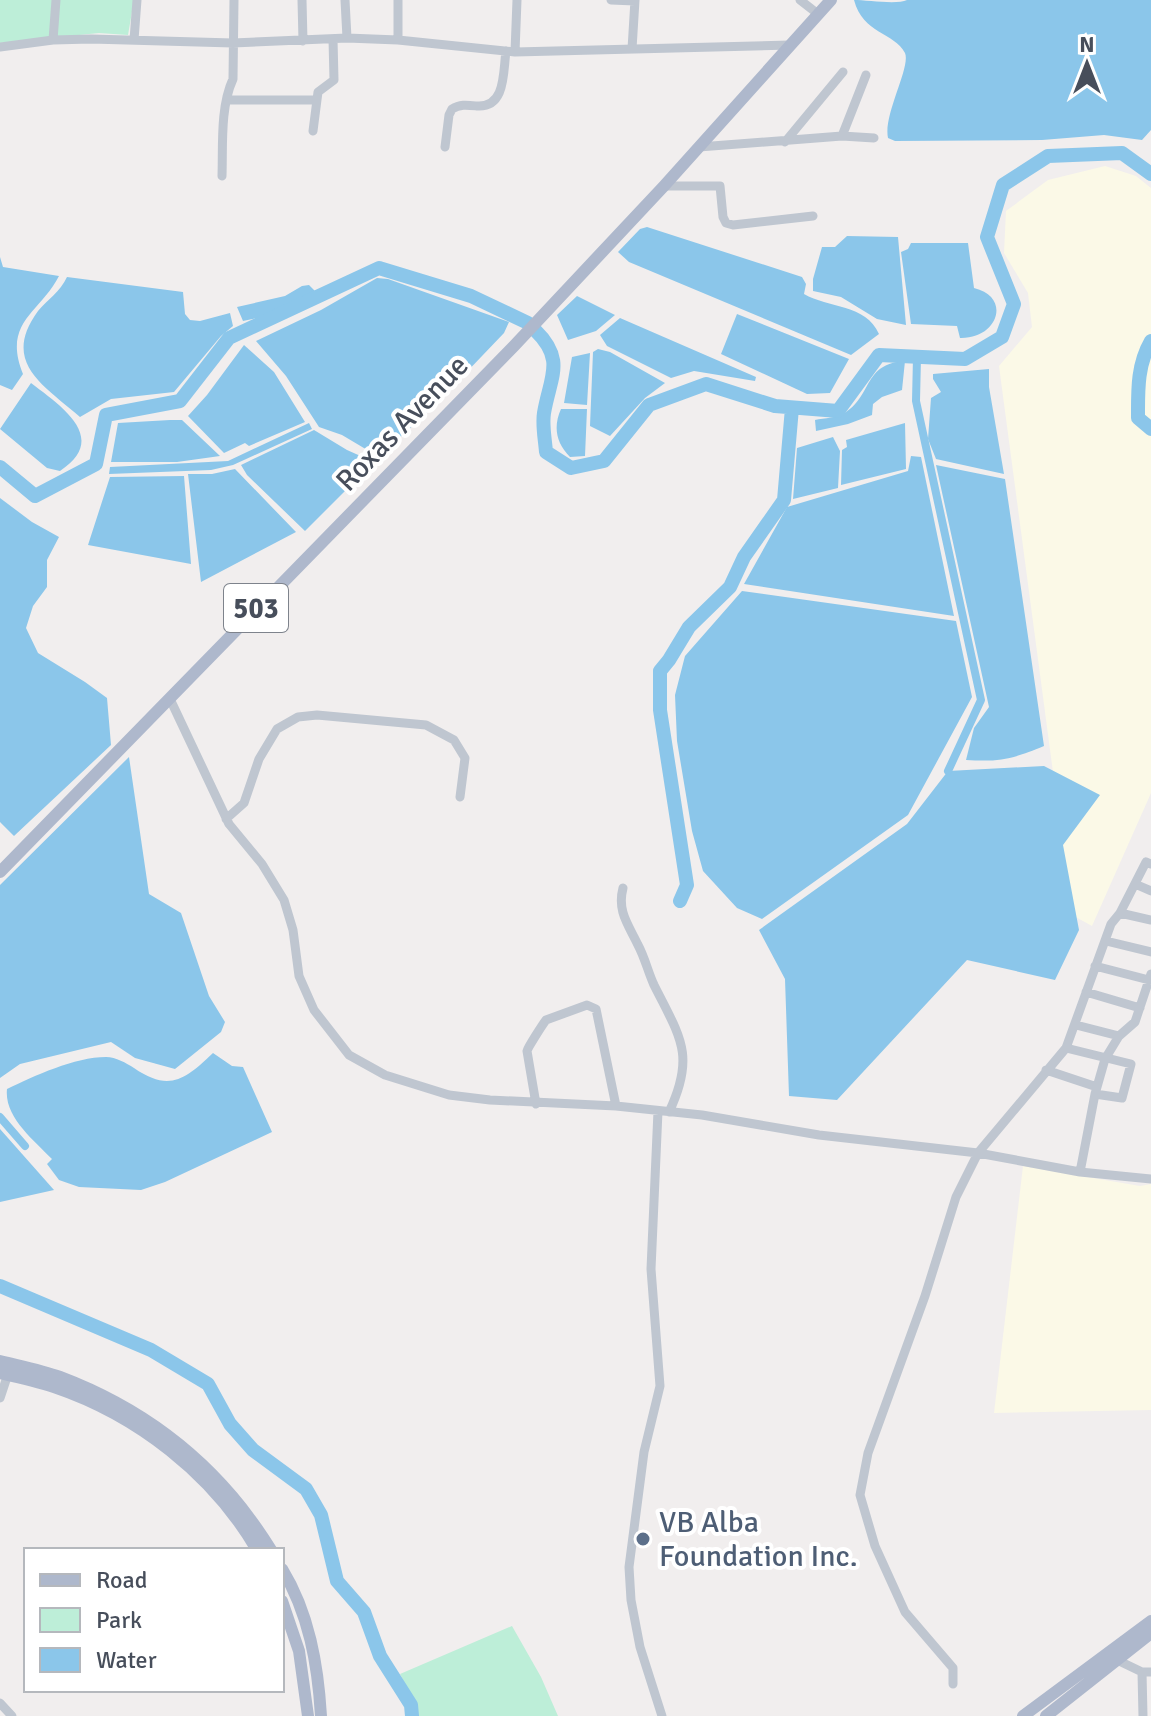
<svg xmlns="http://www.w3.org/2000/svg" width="1151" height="1716" viewBox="0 0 1151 1716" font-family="Signika,sans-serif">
	<rect width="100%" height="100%" fill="#f1eeee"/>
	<path fill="#fbf9e7" d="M1105,166L1136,176L1151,188V793L1092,926L1072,915L999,366L1032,327L1028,293L1004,253L1006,211L1048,180Z
		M1023,1166L1140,1186L1151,1184V1410L994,1413Z"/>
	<path fill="#bdeed8" d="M0,0H134L128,35L99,33L0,43Z
		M512,1626L541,1677L558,1716H417L416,1705L400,1674Z"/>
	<path fill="#8bc6ea" d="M854,0C867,0 897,5 907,0H1151V130L1142,140L1104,135L1042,140L895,141L888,138C883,115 911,67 905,53C894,32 863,34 854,0Z
		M647,227L802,277L806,284L804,294C828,308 866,304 879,334L851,355L629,262L618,252L640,229Z
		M847,236L898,237L906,325L877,319L841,297L813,291V279L822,247H835Z
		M911,243H968L974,288C1012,297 998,339 960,338L957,326L911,324L901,252L908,249Z
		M0,257L3,267L59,276C40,313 2,322 23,374L12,390L0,385Z
		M67,277L183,292L185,314L190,320L200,321L230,313L233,326L221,336L174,392L111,399L80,417C45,386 0,363 38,311C48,299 60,292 67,277Z
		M377,278L388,279L509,322L504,333L438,402L379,457L342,435L319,427L286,376L256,341L321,310Z
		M309,285L315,291L262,317L243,321L237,307L285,296L302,286Z
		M577,296L615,315L596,331L568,340L557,315Z
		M737,314L849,359L830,393L807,394L721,354Z
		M620,318L756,377L755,381L694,371L671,378L607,346L600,335Z
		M244,345L274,372L305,422L249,446L245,443L224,453L188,416L207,395Z
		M598,349L610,352L665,383L645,398L610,436L590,426L593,352Z
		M590,353L587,405L564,403L572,357Z
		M905,361L902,390L882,397L873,404L872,415L848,424L816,431L815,420C824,418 838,418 846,412C873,394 863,364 905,361Z
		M989,369V387L1004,474L936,459L928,439L931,398L941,392L933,379V374Z
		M31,383C61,406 110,438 60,471L47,468L0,429Z
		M561,409H587L585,456L570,457C556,443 553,427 561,409Z
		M170,420H182L220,456L177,462H111L118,423Z
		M309,423L312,429L233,465L211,470L109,474L110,467L228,461Z
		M905,423L906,469L841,485L842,450L847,447L846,440Z
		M314,430L347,450L374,462L305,531L247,475L241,465Z
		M833,437L840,451L838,488L793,499L797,448Z
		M911,456L921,457L954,616L744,584L787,507L908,471Z
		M936,465L1005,479L1044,746C1012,759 1001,762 966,760L974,728L989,707Z
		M235,469L296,532L201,582L188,474H212Z
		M184,476L191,564L88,545L110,477Z
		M0,498L32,522L59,537L47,560V587L33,606L26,628L38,653L85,682L107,698L111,745L14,836L0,822Z
		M742,591L956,621L972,697L908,815L762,919L737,908L703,871L692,831L677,741L675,695L685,656Z
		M129,757L149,894L181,913L209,996L225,1022L221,1032L175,1069L135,1058L111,1042L20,1064L0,1078V885Z
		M1044,766L1100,795L1063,845L1079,930L1055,980L967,960L837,1100L789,1096L785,979L759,930L907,824L948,771Z
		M213,1053L232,1066L243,1067L272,1132L165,1182L141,1190L79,1187L59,1180L47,1164L52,1159C34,1140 4,1117 7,1089C34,1076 75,1057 106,1057C116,1057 126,1063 134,1068C169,1092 185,1080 213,1053Z
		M0,1129L54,1190L0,1202Z"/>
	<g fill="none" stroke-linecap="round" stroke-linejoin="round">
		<path stroke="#8bc6ea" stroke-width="8" d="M917,357L916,401L981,700L948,771
			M0,1117L25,1146"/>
		<path stroke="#8bc6ea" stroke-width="14" d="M535,330C566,360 550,377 544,413C542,425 545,439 546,452L571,468L604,461L649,405L706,384L775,406L838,411L879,355L965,359L1002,337L1014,304L987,237L1003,185L1048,156L1122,153L1151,174
			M1151,341C1137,365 1138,391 1138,418L1151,429
			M0,467L35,496L96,464L106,415L180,401L229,338L379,268L471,296L528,323
			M680,901L687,885L660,710V671L669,660L689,627L730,587L744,557L784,500L792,408
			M0,1286L151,1350L208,1384L230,1424L253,1450L306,1489L321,1515L337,1581L364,1612L380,1656L411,1705L412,1716"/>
		<path stroke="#bfc6d0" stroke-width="9" d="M302,0L303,41
			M345,0L347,38
			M398,0V40
			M611,0L635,1
			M800,0L818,14
			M53,40L56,0
			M134,40L137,0
			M0,47L53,40L91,39L233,43L347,38L398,40L515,52L790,45
			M632,49L635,0
			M515,52L517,0
			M227,100H315
			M313,131L318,92L334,80L333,39
			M842,136L866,75
			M785,142L843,72
			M445,147L449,115L452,109C460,104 467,105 477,106C506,108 503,72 506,51
			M699,147L842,136L874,138
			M222,176C223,146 220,107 233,79L234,0
			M664,186H720L723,217L726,223L733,225L813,216
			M170,699L229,824L262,864L284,900L293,930L299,976L314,1010L349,1055L385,1075L449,1095L490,1100L616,1106L702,1115L819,1135L978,1153L1080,1172L1151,1179
			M226,819L244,803L259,759L277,729L298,717L317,715L426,725L454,740L465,758L460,797
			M1135,884L1151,891
			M623,888C617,911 628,924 638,945C645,958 648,972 654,985C680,1037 696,1055 669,1112
			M1120,913L1151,920
			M1106,941L1151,952
			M1095,966L1149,980
			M1086,992L1140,1008
			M1076,1025L1119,1036
			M1066,1048L1131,1064L1122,1098L1095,1094
			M1046,1070L1097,1087
			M536,1104L527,1051C528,1047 543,1024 546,1020L587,1005L596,1009L616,1106
			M658,1111L651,1269L660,1386L644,1452L629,1567L631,1600L640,1647L662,1716
			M1080,1172L1095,1094L1105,1059L1119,1036L1135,1022L1151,974
			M0,1398L9,1371
			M1117,1660L1142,1672H1151
			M1142,1672L1143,1716
			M953,1684V1668L905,1612L875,1546L860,1495L868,1453L925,1296L956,1197L978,1153L1066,1048L1111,924L1120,913L1146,862L1151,864
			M0,1703L12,1716"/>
		<path stroke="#aeb8cc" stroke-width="12" d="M0,872L514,346L664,186L831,0
			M0,1361C20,1366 41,1370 60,1377C150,1411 220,1467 271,1550
			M0,1373C18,1377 36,1381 54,1387C137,1415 213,1474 257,1550
			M282,1569C309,1613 318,1665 321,1716
			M282,1601L299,1651L308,1716
			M1023,1716L1151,1621
			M1046,1716L1151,1633"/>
	</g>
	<circle fill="#5c6f8a" stroke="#fff" stroke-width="3" cx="643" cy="1539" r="8"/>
	<g text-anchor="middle" stroke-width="8" stroke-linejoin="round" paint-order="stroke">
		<rect fill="#fff" stroke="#7e838c" stroke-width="2" x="224" y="584" width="64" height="48" rx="6"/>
		<g font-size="28" font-weight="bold" fill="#474e5b">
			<text x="256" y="618">503</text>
		</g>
		<g font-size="30" fill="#474e5b" stroke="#fff">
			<text transform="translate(402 423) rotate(-46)" y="10">Roxas Avenue</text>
		</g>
		<g font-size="30" fill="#4e5e75" stroke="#fff" text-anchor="start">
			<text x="659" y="1532">VB Alba<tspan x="659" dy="34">Foundation Inc.</tspan></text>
		</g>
	</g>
	<rect x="24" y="1548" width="260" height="144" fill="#ffffff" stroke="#b5b8bd" stroke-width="2"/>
	<rect x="40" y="1574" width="40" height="12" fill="#aeb8cc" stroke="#b5b8bd" stroke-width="2"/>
	<text x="96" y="1588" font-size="24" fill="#474e5b">Road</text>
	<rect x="40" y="1608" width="40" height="24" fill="#bdeed8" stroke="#b5b8bd" stroke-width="2"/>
	<text x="96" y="1628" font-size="24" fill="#474e5b">Park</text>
	<rect x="40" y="1648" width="40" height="24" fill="#8bc6ea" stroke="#b5b8bd" stroke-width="2"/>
	<text x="96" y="1668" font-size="24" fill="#474e5b">Water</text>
	<g transform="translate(1087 64)" stroke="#ffffff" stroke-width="6" paint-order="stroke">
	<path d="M0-6L14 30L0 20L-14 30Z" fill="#474e5b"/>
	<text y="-12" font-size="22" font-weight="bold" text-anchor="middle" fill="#474e5b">N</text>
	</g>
</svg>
